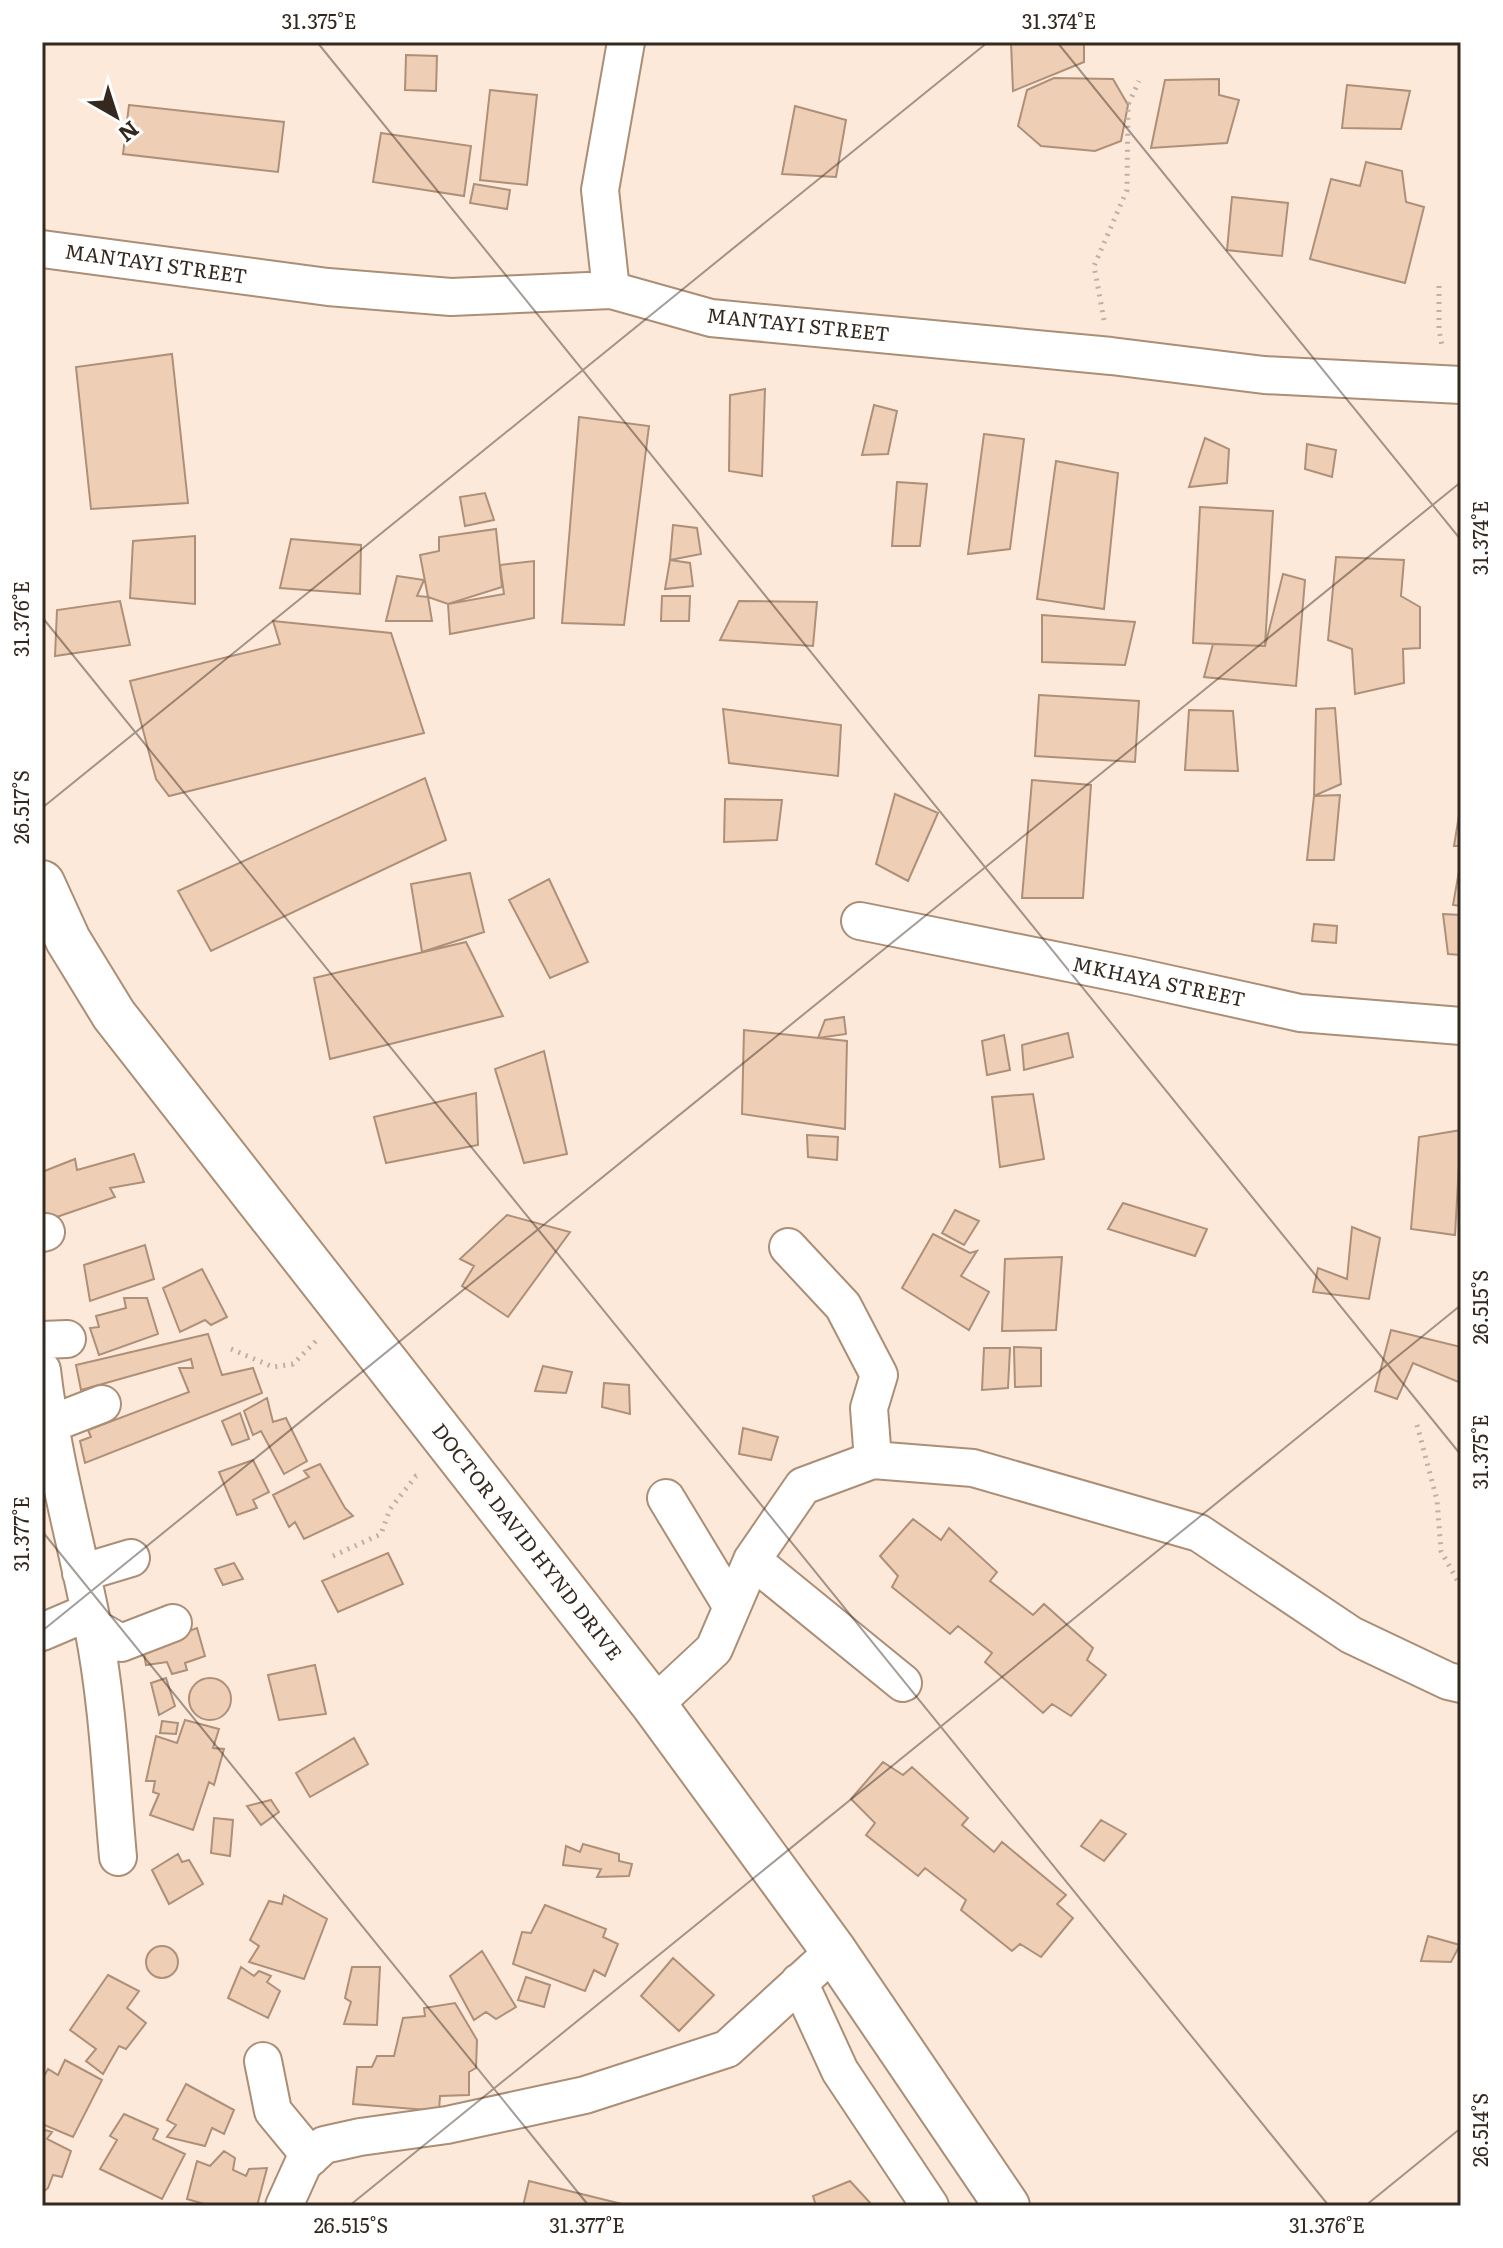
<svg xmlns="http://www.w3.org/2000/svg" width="1503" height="2248" viewBox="0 0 1503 2248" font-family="Literata,serif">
	<rect width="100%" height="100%" fill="#fde9da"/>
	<path fill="#eeceb5" stroke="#ae9078" stroke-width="2" d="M1011,42H1084V62L1013,91Z
		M406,55L437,56L436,91L405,90Z
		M1054,78L1113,79L1128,105L1121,141L1095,151L1041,146L1018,126L1027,90Z
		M1219,79V95L1239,100L1227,143L1151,148L1165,80Z
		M1347,85L1410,91L1401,129L1342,128Z
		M490,90L537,95L527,185L480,180Z
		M129,105L284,122L278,172L123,154Z
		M795,106L846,120L836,177L782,174Z
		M381,133L471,146L464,196L373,182Z
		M1366,162L1402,171L1406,202L1424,207L1405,283L1310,259L1331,179L1360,186Z
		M474,184L510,190L507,209L470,203Z
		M1232,197L1288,203L1282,256L1227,250Z
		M172,354L188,503L91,509L76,367Z
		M765,389L762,476L729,471L730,395Z
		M874,405L897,411L888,454L862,455Z
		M579,417L649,426L624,625L562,623Z
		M984,434L1024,439L1010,549L968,554Z
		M1205,438L1229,449L1227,483L1189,487Z
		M1307,444L1336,450L1332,477L1305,469Z
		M1056,461L1118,473L1104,609L1037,599Z
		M897,482L927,484L920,546H892Z
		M485,493L494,520L465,526L460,497Z
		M1200,507L1273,511L1265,646L1193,643Z
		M673,525L697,528L701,554L670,560Z
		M496,529L502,587L448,604L428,597L420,555L439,551V537Z
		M195,536V604L130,598L133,541Z
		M291,539L361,545L360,594L280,588Z
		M1336,557L1404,560L1401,596L1420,607V648L1403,649L1404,683L1355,694L1352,649L1328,640Z
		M670,560L690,563L693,586L665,589Z
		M534,561V618L450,634L448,604L504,594L500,565Z
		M1283,574L1305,580L1296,686L1204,677L1213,644L1265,646Z
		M397,576L424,580L417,596L428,597L432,621H386Z
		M662,596H690L689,621H661Z
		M120,601L130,645L55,656L57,610Z
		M739,601L817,602L813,646L720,640Z
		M1042,615L1135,622L1125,665L1042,662Z
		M273,621L391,633L424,733L169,796L156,779L130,681L280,644Z
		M1039,695L1139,701L1135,762L1035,756Z
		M1335,708L1341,784L1314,796L1316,709Z
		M723,709L841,725L838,776L729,763Z
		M1189,710L1233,711L1238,771L1185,770Z
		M425,778L446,840L211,951L178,891Z
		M1032,780L1091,785L1083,898H1022Z
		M895,794L938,813L908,881L876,864Z
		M1340,795L1334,860H1307L1314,796Z
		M725,799L782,800L777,840L724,842Z
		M1461,803V846H1454Z
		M1461,860V906L1453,905Z
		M470,873L484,932L422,952L411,884Z
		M549,879L588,962L550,978L509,900Z
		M1443,914L1461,915V955L1448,954Z
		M1314,924L1337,926L1336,943L1312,941Z
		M466,942L503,1016L330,1059L314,978Z
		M844,1017L846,1034L818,1038L825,1020Z
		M744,1030L847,1041L845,1129L742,1114Z
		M1068,1033L1073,1057L1024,1070L1022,1045Z
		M1004,1035L1010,1070L987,1075L982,1041Z
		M544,1051L567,1154L524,1163L495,1069Z
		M476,1093L478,1145L386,1163L374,1117Z
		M1033,1094L1044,1159L1000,1167L992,1097Z
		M1461,1130L1455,1235L1411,1229L1419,1137Z
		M807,1135L838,1137L837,1160L808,1157Z
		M134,1154L144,1182L110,1188L115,1197L42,1222V1172L75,1159L77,1170Z
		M1123,1203L1207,1229L1195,1256L1108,1229Z
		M955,1210L979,1221L964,1245L942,1233Z
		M507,1215L570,1232L508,1317L462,1286L474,1266L460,1259Z
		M1352,1227L1380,1238L1369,1299L1313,1292L1318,1268L1347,1279Z
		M933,1234L970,1253L977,1251L961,1276L989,1292L969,1330L902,1288Z
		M145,1245L154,1279L90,1301L84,1265Z
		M1062,1257L1056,1330L1002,1331L1005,1259Z
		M202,1269L227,1317L211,1325L205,1320L180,1332L163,1288Z
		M124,1298H147L158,1334L99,1355L90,1328L99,1327L96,1316L126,1308Z
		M1391,1330L1461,1347V1383L1413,1363L1397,1399L1375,1391Z
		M208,1334L222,1375L253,1368L262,1393L85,1463L80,1441L91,1437L88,1430L189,1392L179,1368H193L191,1359L81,1390L76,1365Z
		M1014,1347L1041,1348V1386L1015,1387Z
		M984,1348H1010L1008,1388L982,1390Z
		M543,1366L572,1372L566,1393L535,1391Z
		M604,1383L629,1385L630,1414L602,1407Z
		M267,1398L273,1422L286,1418L307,1461L284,1474L261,1431L253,1435L244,1411Z
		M240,1413L249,1439L232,1445L222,1421Z
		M743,1428L778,1437L771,1460L739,1454Z
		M253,1460L269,1492L253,1500L257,1508L237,1515L219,1472Z
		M320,1464L345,1508L353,1516L304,1539L295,1522L289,1527L273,1495L309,1477L304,1471Z
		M913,1519L941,1540L949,1528L997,1572L990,1581L1033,1615L1044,1604L1093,1648L1087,1660L1106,1675L1071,1716L1052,1704L1043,1713L985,1662L992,1653L958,1626L950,1634L892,1587L898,1576L880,1556Z
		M388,1553L403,1584L338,1612L322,1581Z
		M234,1563L243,1579L223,1585L215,1569Z
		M197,1628L205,1656L185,1663L187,1670L172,1674L167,1662L146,1665L143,1648Z
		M315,1665L326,1714L279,1720L268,1675Z
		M189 1699a21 21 0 1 1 42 0a21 21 0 1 1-42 0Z
		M166,1678L175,1706L159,1715L151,1683Z
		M185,1720L219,1729L213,1748L224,1749L214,1785L209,1782L193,1830L150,1815L159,1794L153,1792L155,1781H146L156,1736L177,1743Z
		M162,1721L178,1723L176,1734L160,1733Z
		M354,1738L368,1764L310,1797L296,1773Z
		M883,1762L903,1775L912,1767L968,1818L962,1825L994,1852L1002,1842L1066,1895L1057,1904L1073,1918L1041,1957L1020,1944L1012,1951L961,1910L966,1900L925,1868L918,1876L866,1835L875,1823L851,1799Z
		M271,1800L279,1812L261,1825L247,1806Z
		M214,1818L233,1820L230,1856L211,1853Z
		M1101,1820L1126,1834L1104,1861L1081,1846Z
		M583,1844L619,1854V1861L632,1864L629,1876L597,1877L601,1869L563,1865L566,1846L580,1852Z
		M178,1854L182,1862L189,1860L203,1884L169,1904L152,1870Z
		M284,1895L327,1919L304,1979L249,1962L259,1946L250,1940L269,1901L282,1904Z
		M545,1905L606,1929L603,1937L618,1944L605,1976L594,1970L585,1991L513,1964L522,1932L531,1933Z
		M1428,1936L1460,1945L1451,1962L1421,1961Z
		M146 1962a16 16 0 1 1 32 0a16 16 0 1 1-32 0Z
		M482,1951L516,2007L496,2019L486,2012L474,2020L450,1976Z
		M673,1958L714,1995L679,2031L641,1996Z
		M241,1967L254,1976L259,1971L271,1976L267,1982L280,1991L268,2018L228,1998Z
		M352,1967H380L377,2025L344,2024L351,2002L345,1998Z
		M108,1975L139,1991L127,2008L146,2023L126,2049L119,2046L103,2074L86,2061L96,2049L70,2030Z
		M526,1977L550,1985L544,2007L518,2000Z
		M455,2003L477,2040L476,2068L469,2072V2095L440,2096L439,2111L353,2104L357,2067H372L377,2056H394L403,2018L425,2016L424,2008Z
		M65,2060L102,2080L73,2137L42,2124V2080L48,2069L58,2075Z
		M186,2084L234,2110L224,2134L212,2128L205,2146L167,2137L176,2125L167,2120Z
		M124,2114L158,2129L153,2139L185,2154L162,2199L100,2169L117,2140L110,2136Z
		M42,2129L52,2132L47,2139L71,2151L62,2177L53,2175L48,2188L42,2193Z
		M224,2151L235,2158L233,2170L246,2176L249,2169L267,2168L257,2206H211L187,2199L197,2161L210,2166Z
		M529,2181L630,2206H523Z
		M850,2181L873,2206H816L813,2196Z"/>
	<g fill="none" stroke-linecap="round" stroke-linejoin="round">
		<defs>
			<path id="street" d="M42,249L328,287L451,297L611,290L711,318L1111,356L1264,375L1461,385
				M611,290L600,190L626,42
				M860,921L1133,976L1300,1013L1461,1026
				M42,1233L46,1232
				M788,1247L843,1306L879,1375L869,1408L873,1460
				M42,1340L67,1339
				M42,1370C52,1457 76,1541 93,1627C108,1703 111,1780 118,1857
				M48,1425L102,1404
				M666,1498L732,1607
				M752,1560L903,1683
				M81,1573L131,1558
				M93,1627L121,1643L173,1623
				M42,1632L89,1612
				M654,1705L714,1649L752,1560L803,1486L873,1460L973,1468L1199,1533L1351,1635L1448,1681L1461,1684
				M799,1982L840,2071L930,2206
				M263,2061L273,2111L311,2157
				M284,2206L303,2164L324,2145L360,2137L447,2125L585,2095L727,2049L834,1951"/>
			<path id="secondary" d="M42,883L68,940L114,1015L654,1705L834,1951L1007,2206"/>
		</defs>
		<use href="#street" stroke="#ab8e76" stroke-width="40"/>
		<use href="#secondary" stroke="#ab8e76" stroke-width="48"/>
		<path stroke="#c1afa2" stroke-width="5" stroke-dasharray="2 6" stroke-linecap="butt" d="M1439,286V330L1442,346
			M1104,320L1094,266L1127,190L1128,105L1139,81
			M231,1349L273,1367L293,1364L317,1340
			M1417,1425L1437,1500L1441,1551L1461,1587
			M333,1556L381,1534L390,1509L416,1476L421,1475"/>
		<use href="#street" stroke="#fff" stroke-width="36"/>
		<use href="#secondary" stroke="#fff" stroke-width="44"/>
	</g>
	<path fill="none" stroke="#35291f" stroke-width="2" stroke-opacity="0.45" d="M317,42L1461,1455M1057,42L1461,540M42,617L1329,2206M42,808L988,42M42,1531L589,2206M42,1631L1461,482M349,2206L1461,1305M1365,2206L1461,2128"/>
	<g text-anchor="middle" stroke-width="7" stroke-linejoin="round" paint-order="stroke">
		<g font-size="20" fill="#35291f" stroke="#fff">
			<text transform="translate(156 264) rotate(8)" y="7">MANTAYI STREET</text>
			<text transform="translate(798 325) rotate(6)" y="7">MANTAYI STREET</text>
			<text transform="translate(1159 982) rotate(12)" y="7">MKHAYA STREET</text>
			<text transform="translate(527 1542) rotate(52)" y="7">DOCTOR DAVID HYND DRIVE</text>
		</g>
	</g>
	<rect width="1503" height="2248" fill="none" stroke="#ffffff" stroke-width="88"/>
	<g transform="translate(116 116) rotate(141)" stroke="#ffffff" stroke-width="6" paint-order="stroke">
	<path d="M0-6L14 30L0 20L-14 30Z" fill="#35291f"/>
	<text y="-12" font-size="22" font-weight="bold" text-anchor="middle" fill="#35291f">N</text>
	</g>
	<rect x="44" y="44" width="1415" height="2160" fill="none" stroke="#35291f" stroke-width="3"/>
	<g font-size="20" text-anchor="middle" fill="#35291f">
		<text x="319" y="29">31.375°E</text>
		<text x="1059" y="29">31.374°E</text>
		<text transform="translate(1481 538) rotate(-90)" y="7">31.374°E</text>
		<text transform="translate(22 619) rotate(-90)" y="7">31.376°E</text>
		<text transform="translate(22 807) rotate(-90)" y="7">26.517°S</text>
		<text transform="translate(1481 1307) rotate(-90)" y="7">26.515°S</text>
		<text transform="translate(1481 1452) rotate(-90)" y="7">31.375°E</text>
		<text transform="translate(22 1534) rotate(-90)" y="7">31.377°E</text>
		<text transform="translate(1481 2130) rotate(-90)" y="7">26.514°S</text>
		<text x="351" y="2233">26.515°S</text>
		<text x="587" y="2233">31.377°E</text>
		<text x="1327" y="2233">31.376°E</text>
	</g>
</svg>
